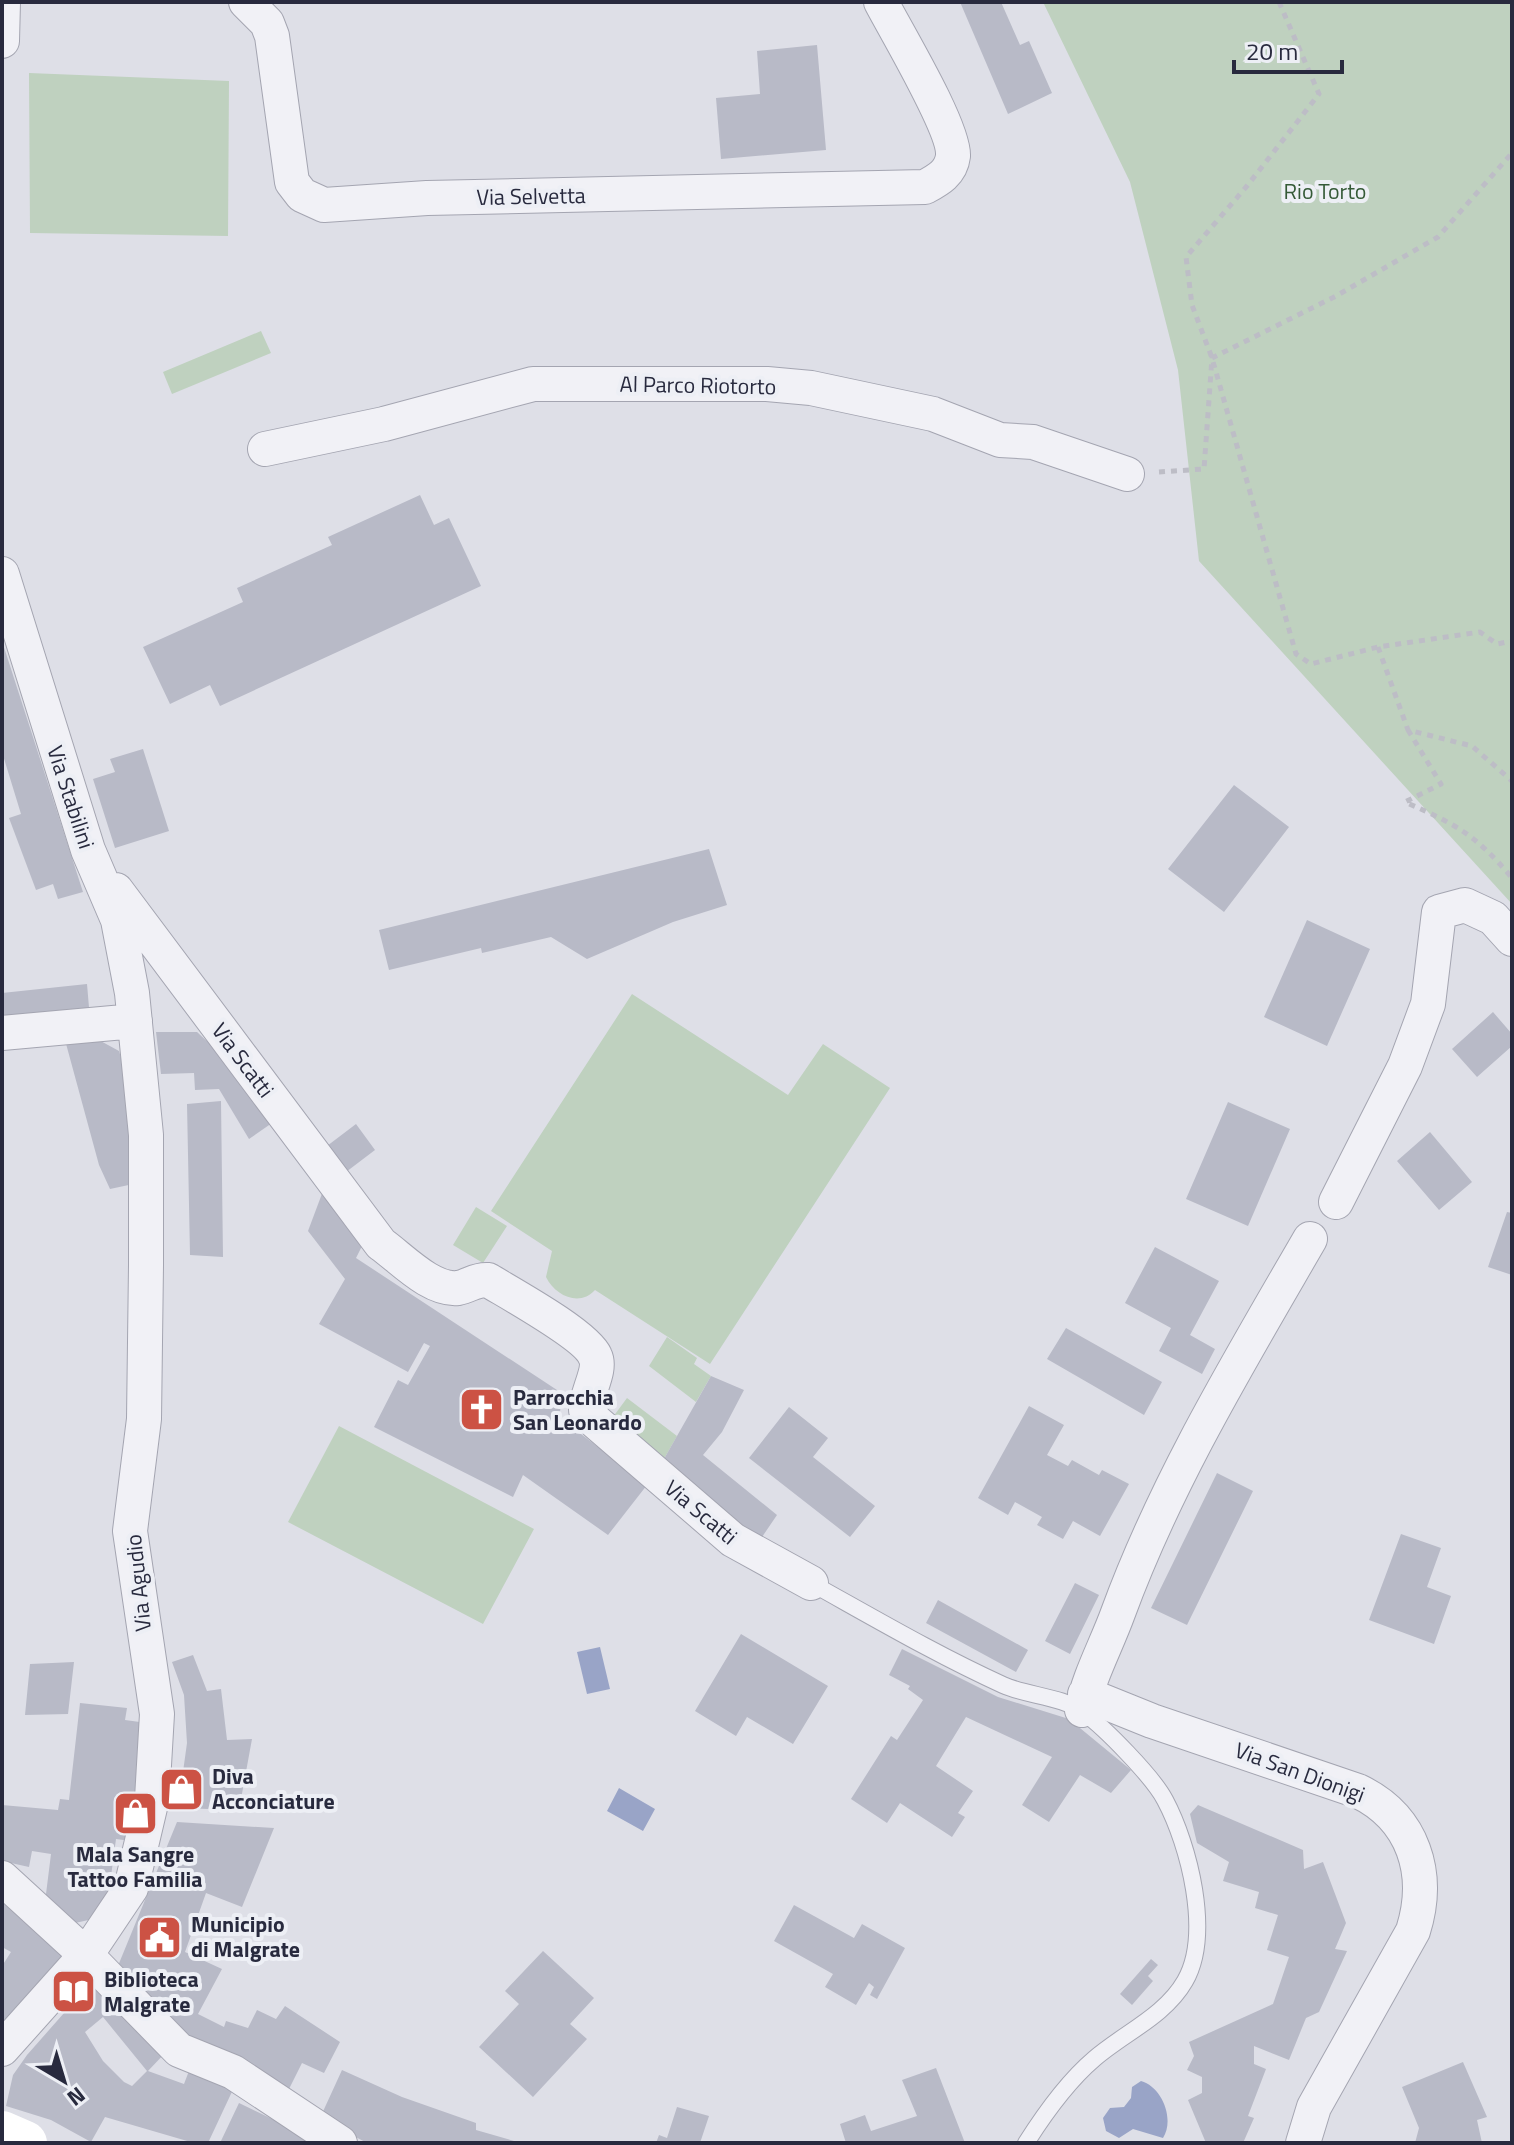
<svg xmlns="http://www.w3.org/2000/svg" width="1514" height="2145" viewBox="0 0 1514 2145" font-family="'Titillium Web',sans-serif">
	<rect width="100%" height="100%" fill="#dedfe7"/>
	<path fill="#bfd1bf" d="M1043,2H1512V904L1199,561L1178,370L1130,182Z
		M29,73L229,81L228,236L30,233Z
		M261,331L271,353L172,394L163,372Z
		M632,994L788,1095L823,1044L890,1088L710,1364L595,1290C580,1307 555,1296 546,1277L552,1251L491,1211Z
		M476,1207L507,1226L483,1263L453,1245Z
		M667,1337L697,1358L694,1364L711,1376L696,1402L649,1366Z
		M627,1398L677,1436L660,1466L610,1421Z
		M339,1426L534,1529L483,1624L288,1522Z"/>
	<path fill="#99a4c7" d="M600,1647L610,1689L587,1694L577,1652Z
		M619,1788L655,1809L643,1831L607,1811Z
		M1141,2081C1162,2087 1175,2119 1163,2138L1133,2129L1119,2138L1106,2131L1103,2118L1110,2108L1124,2107L1131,2098L1132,2087Z"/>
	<path fill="#b8bac7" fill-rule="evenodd" d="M960,2H1001L1020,45L1029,41L1052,93L1008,114Z
		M817,45L826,150L721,159L716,98L760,94L757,51Z
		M420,495L434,525L449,518L481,586L220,706L210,685L170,704L143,647L243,602L237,588L332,545L328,537Z
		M2,641L83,892L58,899L53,884L36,890L9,818L21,814L2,752Z
		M143,749L169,831L115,848L93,779L115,772L110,759Z
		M1234,785L1289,827L1224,912L1168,869Z
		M709,849L727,905L673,922L587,959L551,937L482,953L481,948L389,970L379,930Z
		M1307,920L1370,949L1327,1046L1264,1017Z
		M87,984L90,1019L2,1029V993Z
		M1493,1012L1512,1034V1046L1477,1077L1452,1049Z
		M156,1032H197L225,1058L272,1123L249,1139L219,1089L195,1090L194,1073L161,1074Z
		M97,1039L119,1051L133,1099L138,1183L110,1189L99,1165L65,1040Z
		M221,1101L223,1257L190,1255L187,1104Z
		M1228,1102L1290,1129L1248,1226L1186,1199Z
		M356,1124L375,1150L346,1172L327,1146Z
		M1430,1132L1472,1182L1439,1210L1397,1161Z
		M323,1191L363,1244L356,1258L557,1390L562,1400L559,1417L647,1485L608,1535L523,1475L513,1497L374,1427L398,1380L408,1385L430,1346L424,1343L408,1372L319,1324L345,1279L308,1231Z
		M1507,1212L1512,1213V1275L1488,1267Z
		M1155,1247L1219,1281L1190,1335L1215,1349L1202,1374L1159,1351L1171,1328L1125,1303Z
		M1066,1328L1162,1382L1144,1415L1047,1359Z
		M711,1376L744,1390L722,1432L703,1455L777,1515L760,1540L660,1466Z
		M1029,1406L1064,1425L1047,1455L1068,1466L1072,1460L1099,1475L1102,1470L1129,1484L1100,1536L1073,1521L1063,1539L1037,1525L1042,1517L1015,1502L1008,1515L978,1498Z
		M789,1407L828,1438L813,1457L875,1506L850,1537L749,1458Z
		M1217,1473L1253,1491L1187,1625L1151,1608Z
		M1401,1534L1441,1548L1427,1587L1451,1596L1434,1644L1369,1620Z
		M1075,1583L1099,1595L1070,1654L1045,1641Z
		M938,1600L1028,1650L1016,1672L926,1623Z
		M741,1634L828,1686L793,1744L747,1717L736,1736L695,1711Z
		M902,1649L998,1697L1069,1719L1131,1770L1111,1793L1080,1775L1049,1822L1022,1805L1052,1757L966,1717L936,1766L973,1791L958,1813L965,1817L952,1837L900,1803L887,1823L851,1799L891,1736L897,1740L923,1700L908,1689L910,1686L889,1675Z
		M193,1655L207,1691L221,1689L227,1740L252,1739L239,1810L178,1808L187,1743L184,1695L172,1662Z
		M74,1662L68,1714L25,1715L30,1664Z
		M80,1703L127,1708L125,1720L147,1723L131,1841L116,1839L107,1906L93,1919L75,1923L43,1918L51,1854L32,1851L29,1867L2,1861V1805L58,1810L60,1799L69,1800Z
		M1198,1805L1303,1850L1304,1869L1323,1862L1346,1923L1335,1949L1347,1951L1319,2012L1306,2018L1289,2060L1254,2046V2064L1266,2069L1248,2116L1254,2118L1243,2143H1206L1188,2100L1202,2093V2077L1187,2070L1194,2056L1189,2042L1273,2004L1289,1957L1267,1950L1278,1915L1255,1908L1259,1892L1223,1881L1229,1862L1197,1843L1190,1814Z
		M177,1822L274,1828L242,1907L206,1893L185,1952L222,1969L198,2014L224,2027L226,2021L248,2028L257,2010L276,2019L285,2006L340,2042L324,2073L302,2063L285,2097L207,2056L113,1978Z
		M2,1900L71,1948L2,2035V1966L11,1952L2,1947Z
		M794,1905L854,1938L862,1924L905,1948L877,1999L870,1995L874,1987L869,1983L856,2005L825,1987L833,1974L774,1941Z
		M543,1951L594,1998L570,2024L587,2039L533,2097L479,2047L519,2004L505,1991Z
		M1151,1959L1158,1965L1148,1976L1153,1981L1132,2005L1120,1994Z
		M94,1979L166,2052L148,2071L184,2084L192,2063L237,2081L208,2143H194L105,2117L91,2142L51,2120L6,2106L13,2075L27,2055ZM103,2017L147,2071L132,2086L124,2082L103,2061L85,2032Z
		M1463,2062L1487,2117L1477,2120L1482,2143H1415L1419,2128L1402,2087Z
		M936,2068L965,2143H846L840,2124L865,2115L871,2131L917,2116L902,2080Z
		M342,2070L402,2097L476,2123V2130L521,2143H367L320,2118Z
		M239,2103L322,2143H220Z
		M677,2107L709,2116L700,2143H656L659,2135L667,2138Z"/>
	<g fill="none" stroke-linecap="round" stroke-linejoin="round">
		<defs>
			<path id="lane" d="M811,1583C874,1618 937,1655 1003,1685C1027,1696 1062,1696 1083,1712C1105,1728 1153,1777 1165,1800C1189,1845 1212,1934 1185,1981C1165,2016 1124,2033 1094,2059C1067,2082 1045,2113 1026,2143"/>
			<path id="street" d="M246,2L267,23L272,36L292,182L302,195L324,205L427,198L925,187C938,180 951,173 953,156C955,129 896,31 881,2
				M2,41L3,2
				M265,449L384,424L533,384H767L811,388L933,414L1000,440L1033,442L1127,474
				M2,574L88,850L118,920L132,993L146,1135V1265L144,1419L130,1531L157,1714L152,1799L131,1888L86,1955L2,2049
				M116,890L381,1244C401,1258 431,1291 458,1288C469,1286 476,1279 488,1280C511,1294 586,1335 595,1356C602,1370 586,1393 586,1410L596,1422L733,1540L811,1583
				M2,1033L135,1021
				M1336,1202L1405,1066L1428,1004L1439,912L1465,905L1493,918L1512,939
				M1085,1694L1152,1721L1358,1791C1414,1818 1431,1874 1413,1931L1314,2107L1303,2143
				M1082,1710C1089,1676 1106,1646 1118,1613C1166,1482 1240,1360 1310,1239
				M2,1878L86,1955L179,2050L233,2072L340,2143"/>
		</defs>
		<use href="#lane" stroke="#a4a5b1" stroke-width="18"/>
		<use href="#street" stroke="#a4a5b1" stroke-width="36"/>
		<path stroke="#bdbdc6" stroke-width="5" stroke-dasharray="6 6" stroke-linecap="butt" d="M1279,2L1319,94L1247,186L1186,257L1192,305L1212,358L1296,654L1311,664L1378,647L1480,632L1497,644L1512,641
			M1159,472L1204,469L1212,358L1336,296L1438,237L1512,153
			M1378,647L1408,730L1472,746L1512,781
			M1408,730L1441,784L1405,802C1457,825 1475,834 1512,878"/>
		<use href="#lane" stroke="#f1f1f6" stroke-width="16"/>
		<use href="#street" stroke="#f1f1f6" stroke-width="34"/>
		<path stroke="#fff" stroke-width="44" d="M2,2133L25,2143"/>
	</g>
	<defs>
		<symbol id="church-square" viewBox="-11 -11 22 22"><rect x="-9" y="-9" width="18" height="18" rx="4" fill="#cc5244" stroke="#edeff5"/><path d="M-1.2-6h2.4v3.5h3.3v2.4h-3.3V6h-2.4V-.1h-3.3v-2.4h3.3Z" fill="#fff"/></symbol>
		<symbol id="shop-square" viewBox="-11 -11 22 22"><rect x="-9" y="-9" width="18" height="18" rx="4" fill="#cc5244" stroke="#edeff5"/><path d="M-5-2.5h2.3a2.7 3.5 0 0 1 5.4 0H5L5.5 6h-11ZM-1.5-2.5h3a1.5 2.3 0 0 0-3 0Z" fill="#fff"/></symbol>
		<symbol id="civic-square" viewBox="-11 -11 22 22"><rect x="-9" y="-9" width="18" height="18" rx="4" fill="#cc5244" stroke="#edeff5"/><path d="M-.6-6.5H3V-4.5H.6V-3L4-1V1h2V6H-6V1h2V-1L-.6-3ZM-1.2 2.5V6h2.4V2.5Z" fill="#fff"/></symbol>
		<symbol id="library-square" viewBox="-11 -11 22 22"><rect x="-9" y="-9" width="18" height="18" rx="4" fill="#cc5244" stroke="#edeff5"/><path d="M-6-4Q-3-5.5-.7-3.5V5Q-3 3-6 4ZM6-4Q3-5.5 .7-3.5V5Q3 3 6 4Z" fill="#fff"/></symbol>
	</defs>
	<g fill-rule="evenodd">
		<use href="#church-square" x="456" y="1384" width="51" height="51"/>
		<use href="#shop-square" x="156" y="1764" width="51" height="51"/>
		<use href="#shop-square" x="110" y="1788" width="51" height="51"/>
		<use href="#civic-square" x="134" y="1912" width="51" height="51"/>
		<use href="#library-square" x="48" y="1966" width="51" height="51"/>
	</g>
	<g text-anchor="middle" stroke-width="8" stroke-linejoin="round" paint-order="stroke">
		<g font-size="22" fill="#355a37" stroke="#edeff5">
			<text x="1325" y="199">Rio Torto</text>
		</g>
		<g font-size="22" fill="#282a3e" stroke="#edeff5">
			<text transform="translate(531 196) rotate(-1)" y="8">Via Selvetta</text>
			<text transform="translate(698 385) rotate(1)" y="8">Al Parco Riotorto</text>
			<text transform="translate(71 797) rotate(72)" y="8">Via Stabilini</text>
			<text transform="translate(243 1060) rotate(53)" y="8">Via Scatti</text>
			<text transform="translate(701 1512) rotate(40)" y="8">Via Scatti</text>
			<text transform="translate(138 1583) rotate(-96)" y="8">Via Agudio</text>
			<text transform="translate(1300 1772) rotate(20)" y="8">Via San Dionigi</text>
		</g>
		<g font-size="22" font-weight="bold" fill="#282a3e" stroke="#edeff5" text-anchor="start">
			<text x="513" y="1405">Parrocchia<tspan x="513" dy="25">San Leonardo</tspan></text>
			<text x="212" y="1784">Diva<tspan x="212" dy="25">Acconciature</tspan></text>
			<text x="135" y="1862" text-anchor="middle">Mala Sangre<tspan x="135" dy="25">Tattoo Familia</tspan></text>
			<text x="191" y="1932">Municipio<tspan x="191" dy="25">di Malgrate</tspan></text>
			<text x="104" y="1987">Biblioteca<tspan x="104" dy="25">Malgrate</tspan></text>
		</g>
	</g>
	<rect width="1514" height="2145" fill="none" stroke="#282a3e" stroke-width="8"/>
	<g transform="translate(64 2081) rotate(142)" stroke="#edeff5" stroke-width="6" paint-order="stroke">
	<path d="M0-6L14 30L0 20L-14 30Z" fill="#282a3e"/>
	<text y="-12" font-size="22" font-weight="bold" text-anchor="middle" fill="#282a3e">N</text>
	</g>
	<path d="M1234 60v12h108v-12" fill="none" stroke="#282a3e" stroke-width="4"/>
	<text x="1246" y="60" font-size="24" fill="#282a3e" stroke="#edeff5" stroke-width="6" paint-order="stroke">20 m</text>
</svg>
